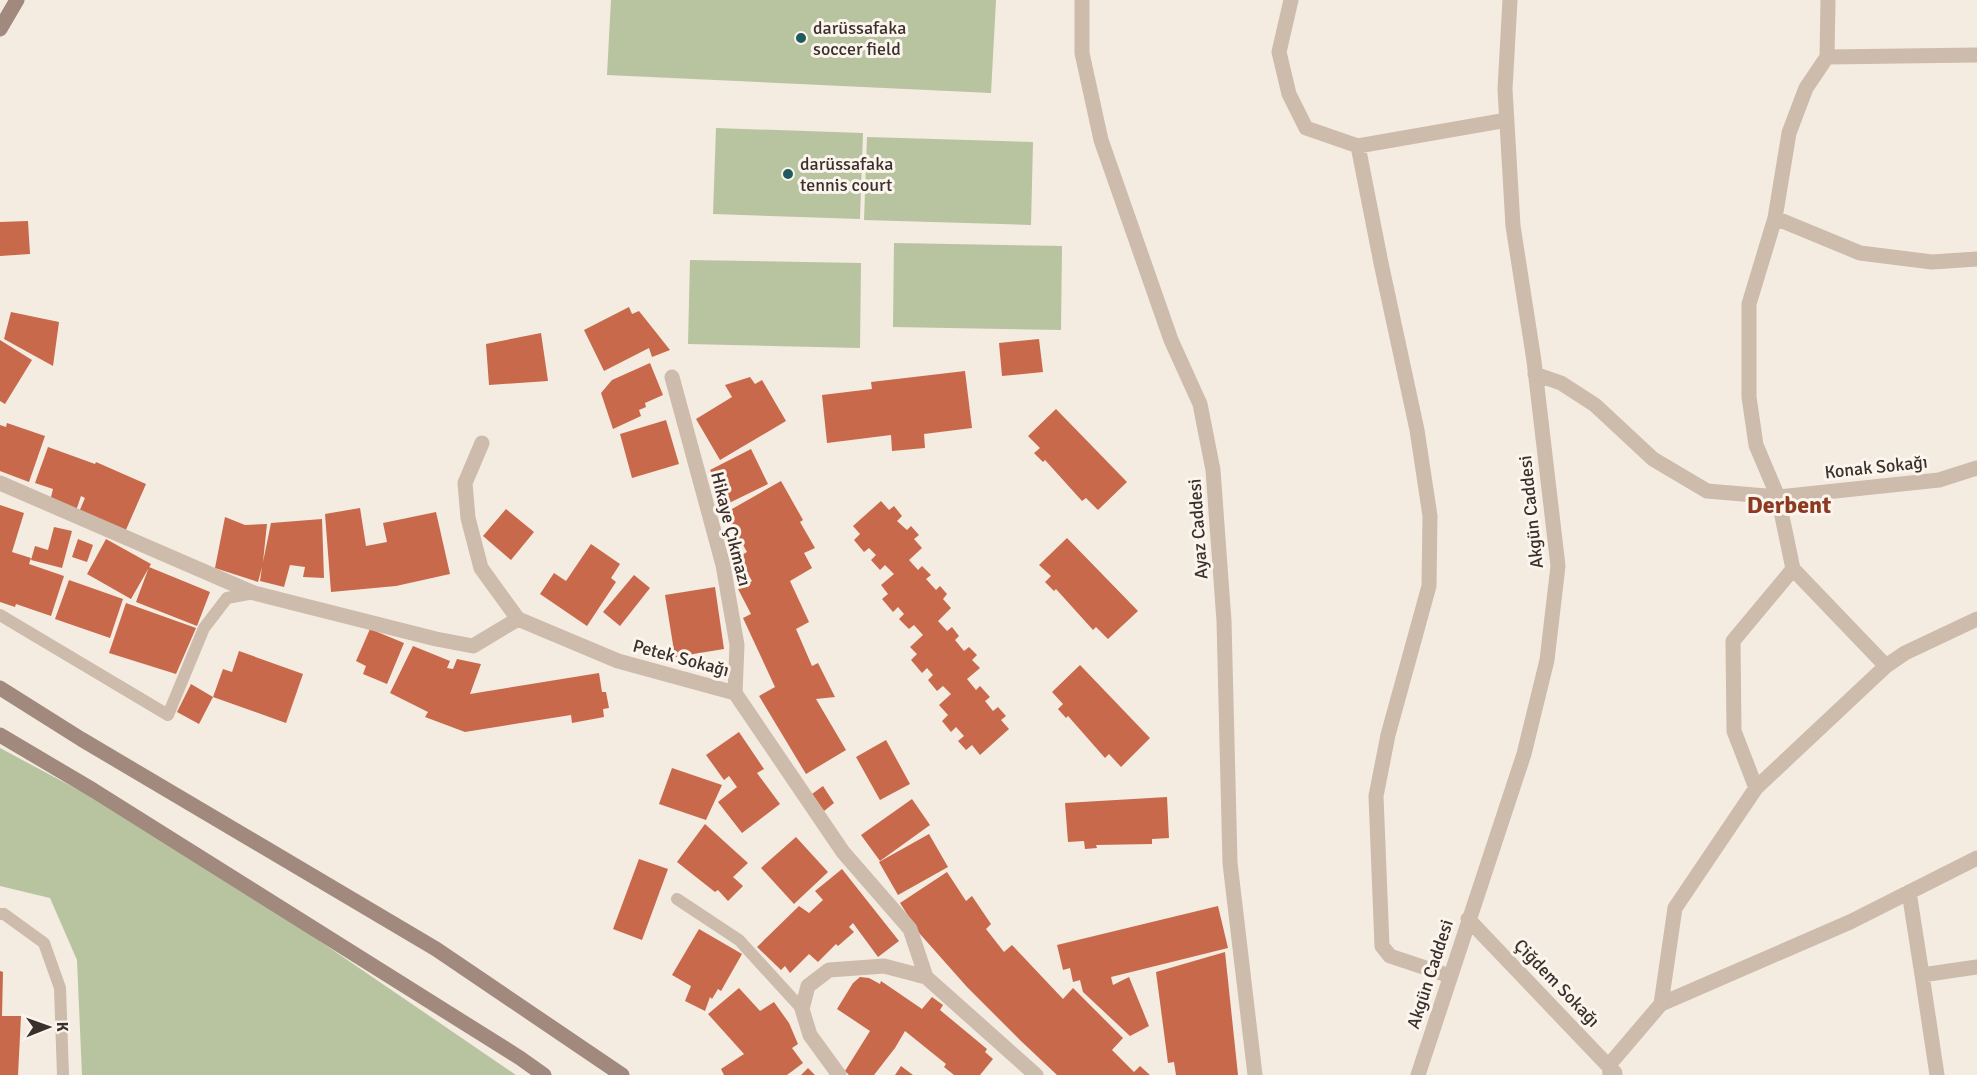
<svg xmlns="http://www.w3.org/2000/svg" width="1977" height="1075" viewBox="0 0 1977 1075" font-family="Signika,sans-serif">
	<rect width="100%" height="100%" fill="#f4ebe1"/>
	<path fill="#b8c4a0" d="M611,0H996L991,93L607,75Z
		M716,128L863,133L860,219L713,214Z
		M867,137L1033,142L1031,225L864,220Z
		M894,243L1062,246L1061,330L893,327Z
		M690,260L861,263L860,348L688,344Z
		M0,748L170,839L516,1075H82L77,960L50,898L0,886Z"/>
	<path fill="#c8694b" d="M28,221L30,254L0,256V222Z
		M629,307L632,314L639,311L670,350L652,357L649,348L604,371L584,330Z
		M11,312L59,322L53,366L4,339Z
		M541,333L548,381L489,385L486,344Z
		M1039,339L1043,372L1002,376L999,343Z
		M0,340L32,360L5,404L0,401Z
		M650,363L663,395L645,403L646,407L639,410L641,416L613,429L601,393L612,380Z
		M965,371L972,428L924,434L925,448L892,451L891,435L827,443L822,395L872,389L871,382Z
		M750,377L755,384L762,380L786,421L720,460L696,419L732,397L725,385Z
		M1056,409L1127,482L1098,510L1086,498L1082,501L1045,460L1043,462L1034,453L1040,448L1028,436Z
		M666,420L679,464L632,478L620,434Z
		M7,423L45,436L29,482L0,471V425L6,427Z
		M48,447L95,464L96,462L146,484L125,532L79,512L85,498L81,496L76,511L50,501L53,489L35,483Z
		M751,449L768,484L727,504L710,470Z
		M781,481L803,520L800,522L815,548L804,553L812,568L790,581L809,622L796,629L812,666L818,663L835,697L816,699L846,750L806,774L759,696L775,687L743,618L751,614L738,589L752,581L738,557L747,552L725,513Z
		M881,501L889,510L894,506L902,516L897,521L907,530L911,526L919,535L914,539L922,548L909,560L918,570L922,566L931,575L926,579L936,590L940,586L947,594L943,599L951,608L938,621L947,631L952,627L959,636L955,640L964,651L969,647L977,655L972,660L980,668L967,679L976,690L980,686L990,697L985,701L993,711L998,707L1006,716L1001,720L1009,729L980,755L972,745L966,750L958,741L964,736L956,727L951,732L942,721L948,715L939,705L951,694L943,686L937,691L928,680L933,675L927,668L922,673L911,660L917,654L910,647L923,635L914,625L909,629L899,619L904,614L898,607L893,612L882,599L888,594L881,585L894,574L885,565L880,570L871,560L876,555L869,548L864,552L854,540L860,534L853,526Z
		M0,505L24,513L12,552L31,558L29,564L64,576L51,616L16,604L15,607L0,602Z
		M360,508L366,546L387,542L383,523L436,512L450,574L396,586L331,592L325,514Z
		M506,509L534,532L511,560L483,536Z
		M225,517L245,525L267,524L263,562L271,523L322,519L324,578L303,577L305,567L290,565L284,587L260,581L262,567L258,582L215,568Z
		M54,527L72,531L62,568L31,560L35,546L48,550Z
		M1067,538L1138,611L1108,639L1096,627L1093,630L1056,589L1054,591L1045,582L1051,576L1039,565Z
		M78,539L93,545L87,562L72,557Z
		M106,539L151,564L131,599L87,574Z
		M591,544L620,564L611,578L616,582L587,626L540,594L554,573L566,581Z
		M149,567L210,592L197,626L136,602Z
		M634,575L650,588L620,626L603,612Z
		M69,580L123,599L110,638L55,619Z
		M715,587L724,649L675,657L665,595Z
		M126,603L196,628L176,674L109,653Z
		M370,629L404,643L387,684L363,674L366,666L356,661Z
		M413,646L450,661L447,668L453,669L457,659L481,664L470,694L599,673L602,692H606L609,708L603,709L604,717L572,723L571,715L465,732L425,717L428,712L390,693Z
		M239,651L303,674L286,723L213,697L223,669L232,672Z
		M1080,665L1150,738L1121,767L1109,754L1105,758L1068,716L1066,718L1058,709L1063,704L1052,692Z
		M191,684L213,697L199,724L177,712Z
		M739,732L764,769L757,773L780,804L742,833L718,802L737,787L729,776L724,780L706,755Z
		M886,740L910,784L880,800L856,757Z
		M672,768L722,785L706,820L659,804Z
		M823,786L834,803L824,811L812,794Z
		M1167,797L1169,838L1152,839V844L1096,845L1097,848L1085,849L1084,841L1068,842L1065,803Z
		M912,799L930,825L880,861L861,835Z
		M705,824L748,863L733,877L743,886L728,901L718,890L715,892L677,862Z
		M929,834L948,867L898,895L879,862Z
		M796,837L828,872L794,904L761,868Z
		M639,859L668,869L642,940L613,929Z
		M842,869L899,941L878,957L853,923L849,927L854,932L838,946L836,944L818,962L809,954L790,973L785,966L781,970L757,947L799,906L809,913L823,900L815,891Z
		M947,872L966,901L972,896L991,924L986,929L1004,952L1012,945L1063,999L1073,988L1123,1038L1112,1050L1134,1072L1140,1066L1150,1075H1057L1021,1041L967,987L920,934L900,903Z
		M1218,906L1228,948L1111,977L1113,985L1129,977L1149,1026L1130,1036L1083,992L1080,980L1073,982L1070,968L1063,970L1057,945Z
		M699,929L742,954L721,991L718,989L712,999L710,997L705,1011L685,1001L691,986L672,975Z
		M1225,952L1238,1075H1176L1174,1062L1168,1063L1156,972Z
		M0,971L3,972L2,1016H0Z
		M860,977L869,978L880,984L881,981L922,1009L932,997L943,1005L940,1010L987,1049L985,1052L993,1059L980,1075H954L944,1067L946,1064L905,1031L895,1048L874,1075H849L845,1071L870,1031L837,1009L853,983Z
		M739,988L760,1011L774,1002L789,1023L798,1044L792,1048L803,1063L787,1075H724L721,1069L744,1054L708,1014Z
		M0,1016H21L18,1075H0Z
		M901,1066L913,1075H895Z
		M808,1068L815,1075H801Z"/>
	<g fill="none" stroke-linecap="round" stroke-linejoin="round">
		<path stroke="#cdbbac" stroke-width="12" d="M0,615L168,715L204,628L227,598L254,593
			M677,899L739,940L802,1009
			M0,914H4L44,943L60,988L63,1075"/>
		<path stroke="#cdbbac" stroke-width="15" d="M1082,0V53L1101,140L1171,340L1200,404L1213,470L1224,621L1230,863L1255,1075
			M1291,0L1279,52L1289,94L1306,128L1358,146L1507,120
			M1827,57L1828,0
			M1358,146L1381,263L1417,430L1430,516L1429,586L1388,735L1376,796L1382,946L1390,956L1450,976
			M1775,218L1860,253L1932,262L1977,259
			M1535,374L1561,383L1595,405L1653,459L1707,491L1778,497L1939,480L1977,468
			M672,377L723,565L737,645L735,693
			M482,443L465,483L468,518L481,568L518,619
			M0,483L254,593L436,639L473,646L518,619L618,661L735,693L843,852L910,929L926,977L1036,1075
			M1886,666L1793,569L1778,497L1756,445L1749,397V304L1775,218L1789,133L1806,88L1827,57L1977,55
			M1756,788L1734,731L1733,641L1793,569
			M1909,892L1922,975
			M1468,919L1615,1073
			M1661,1004L1675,908L1756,788L1886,666L1905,653L1977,619
			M839,1075L810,1035L802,1009L808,986L829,970L884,966L926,977
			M1418,1075L1524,754L1547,660L1558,566L1534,361L1513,226L1505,89L1510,0
			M1610,1075L1609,1065L1661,1004L1850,922L1977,858
			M1937,1075L1922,975L1977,967"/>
		<path stroke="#a18a7d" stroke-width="15" d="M0,29L17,0
			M0,688L81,739L436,949L622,1075
			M0,735L93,790L520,1058L544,1075"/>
	</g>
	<g fill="#1f5a5e" stroke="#fbf5ee" stroke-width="2">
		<circle cx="801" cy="38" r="6"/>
		<circle cx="788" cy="174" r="6"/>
	</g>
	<g text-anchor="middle" stroke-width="6" stroke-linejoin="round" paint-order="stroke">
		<g font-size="18" fill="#3b302b" stroke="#fbf5ee" text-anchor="start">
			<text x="813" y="34">darüssafaka<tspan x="813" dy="21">soccer field</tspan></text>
			<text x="800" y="170">darüssafaka<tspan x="800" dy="21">tennis court</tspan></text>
		</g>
		<g font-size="18" fill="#3b302b" stroke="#fbf5ee">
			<text transform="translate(1876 467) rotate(-6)" y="6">Konak Sokağı</text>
			<text transform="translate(1531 512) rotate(-96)" y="6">Akgün Caddesi</text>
			<text transform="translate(731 529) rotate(76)" y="6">Hikaye Çıkmazı</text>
			<text transform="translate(1198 529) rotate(-94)" y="6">Ayaz Caddesi</text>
			<text transform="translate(681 658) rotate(15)" y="6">Petek Sokağı</text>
			<text transform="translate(1430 974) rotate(-72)" y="6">Akgün Caddesi</text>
			<text transform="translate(1557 983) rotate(46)" y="6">Çiğdem Sokağı</text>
		</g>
		<g font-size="24" font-weight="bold" fill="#8c3b22" stroke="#fbf5ee">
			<text x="1789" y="513">Derbent</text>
		</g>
	</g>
	<g transform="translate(48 1027) rotate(89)" stroke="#fbf5ee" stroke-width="4.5" paint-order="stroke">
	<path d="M0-4.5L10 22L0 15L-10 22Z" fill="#3b302b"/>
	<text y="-9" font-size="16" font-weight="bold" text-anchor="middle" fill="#3b302b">K</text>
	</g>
</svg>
